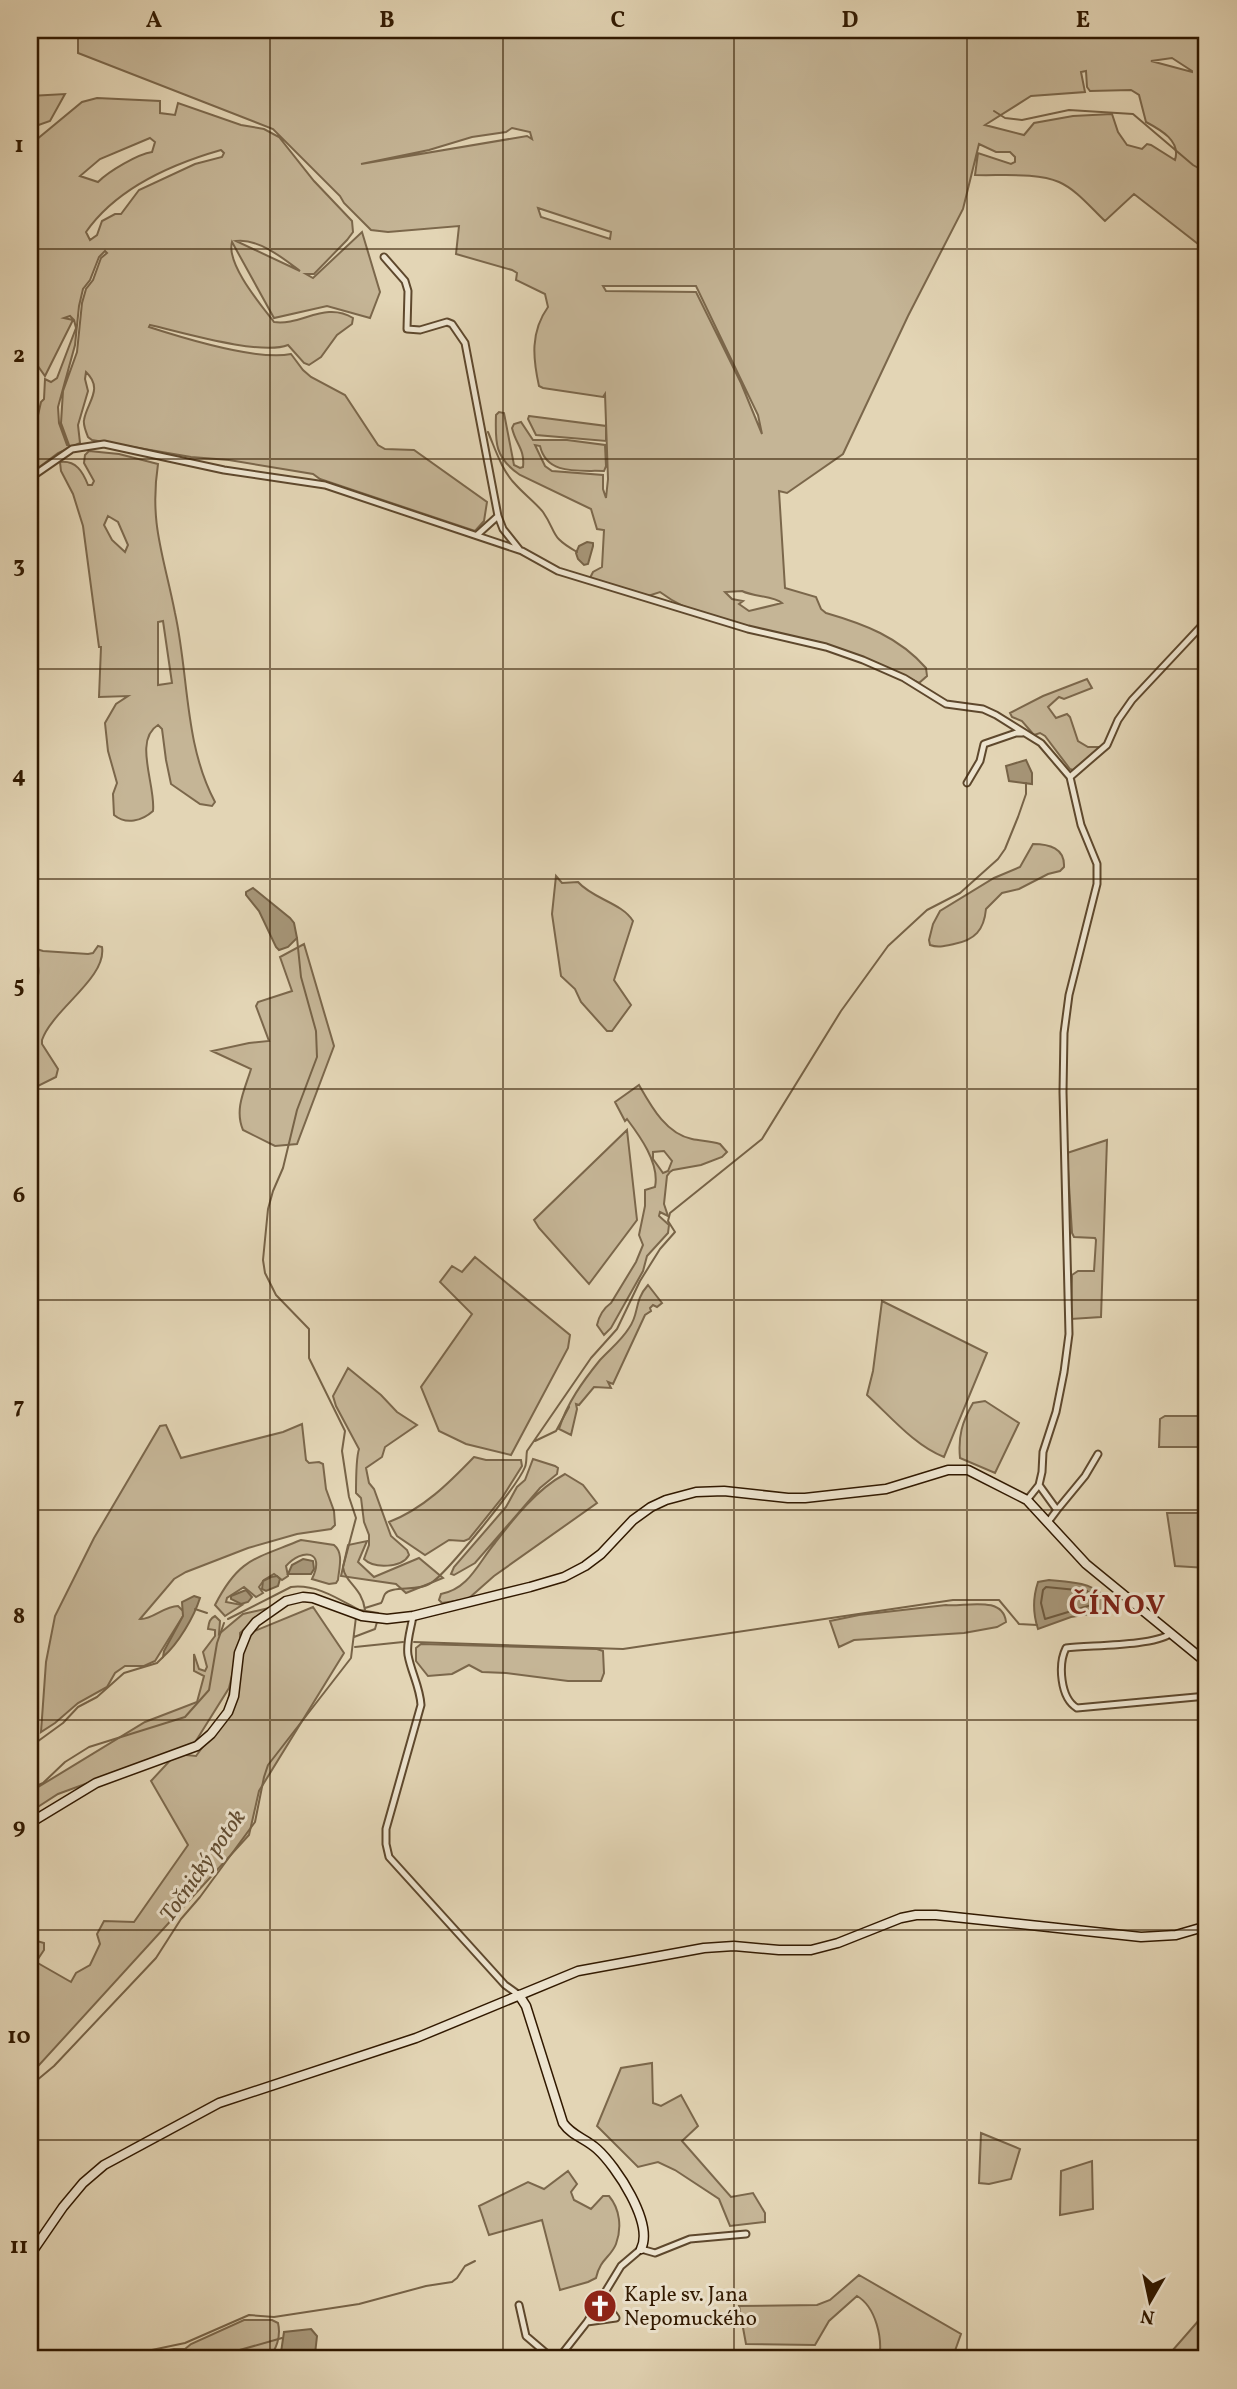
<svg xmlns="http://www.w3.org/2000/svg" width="1237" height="2389" viewBox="0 0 1237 2389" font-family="Vollkorn,serif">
	<rect width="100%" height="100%" fill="#e3d5b5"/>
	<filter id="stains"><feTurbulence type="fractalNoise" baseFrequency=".00286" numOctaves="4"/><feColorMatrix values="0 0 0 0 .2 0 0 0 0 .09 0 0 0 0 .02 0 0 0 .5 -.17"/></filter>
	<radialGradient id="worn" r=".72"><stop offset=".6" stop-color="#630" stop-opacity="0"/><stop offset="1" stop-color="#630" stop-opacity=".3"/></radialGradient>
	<path fill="#c5b596" stroke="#7b674b" stroke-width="2" fill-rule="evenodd" d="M78,30H1207V251L1134,194L1105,221C1091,208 1077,190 1059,182C1037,172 999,176 975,175L978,153L1011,164L1015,162V157L1010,152H996L979,144L963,209L908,316L843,454L787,493L779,491L785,588L816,597L821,609L826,613C864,624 899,637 926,668L927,676L919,683C889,668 857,653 824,644C772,629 703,625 660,592L648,596L590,578L593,572L602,567L604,530L597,529L591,509L520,475C495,458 495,443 496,415L499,412L504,413L514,465L520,468L523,467C525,449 516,445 512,428L514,424L521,422L533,440H567L605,445L606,466L604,471C579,470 547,476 540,446L535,445L545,466L552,471L603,475V489L606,498L608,479L605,394L603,397L543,388L539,386C533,359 530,332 548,307L545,294L516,280L517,273L512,270L456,254L459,226L388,232L371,230L344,203L340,196L273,129L78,53ZM1172,58L1192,71V72L1151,61ZM1086,71L1087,87L1090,91L1131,90L1139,95L1146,122C1161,130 1181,141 1175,160L1151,145L1147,144L1142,149L1127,145L1118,132L1112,114L1073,116L1034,123L1024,135L985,125L1031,96L1085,92L1081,72ZM512,128L530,132L532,139L527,136L361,164L429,150L472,137L506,132ZM538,208L611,232L610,239L541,217ZM603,286H696L758,415L762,434L741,383L696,292L606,291ZM742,591C754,597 774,596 782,603L749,611L739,604L743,601L732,599L725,592Z
		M65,94L50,121L30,128V96Z
		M97,98L160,101V113L175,115L178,103L241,125L264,129L279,137L314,181L352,221L353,232L347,240L314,274H306L313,278L362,232L380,292L370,318L327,306L274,318L232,242C226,264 261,305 274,322C301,326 325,301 353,318L352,324L337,335L321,357L309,365L304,363L288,345C261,356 181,332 150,325L149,327C183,338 258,361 291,354L303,370L311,377L345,395L378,445L385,449L414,450L487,502L484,521L475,531L320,479L313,474L229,460L191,457L92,440L88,437C86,432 83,425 84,420C87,402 104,389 86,372L85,379L88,391L78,425L80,443L58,453L30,474L31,446L41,402L44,399L45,379L51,382L57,378L76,328L74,320L70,316L64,318L73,320L45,376L30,355V145L82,102ZM150,138L155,142L152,152C138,154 109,171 98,182L80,176L100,159ZM221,150L224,153L222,157L195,164L139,190L121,214H115L102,221L97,235L90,240L86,232C116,189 172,164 221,150ZM236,241C258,238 283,258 300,271ZM105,251L107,253L101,258L93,280L86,289L82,303L77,352L63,391L61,423L69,445H67L59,423L58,407L75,345L79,306L83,289L90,280L99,257Z
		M529,416L606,426V441L536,435L528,419Z
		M89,451L119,454L158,464C149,524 164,556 175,613C189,676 184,744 215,802L212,806L200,804L171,784L166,760L162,729L158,725C133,740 156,786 153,811C142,821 126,825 114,815L113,794L117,783L108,751L105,723L116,704L128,696L99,697L101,647H99L83,526L73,494L61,471L60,462C76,460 83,472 88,485H92L94,481L84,463L85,455ZM108,516L118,522L128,545L125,552L112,540L104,525ZM163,621L172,683L158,685V622Z
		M1087,679L1092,688L1064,699L1059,697L1048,707L1056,718L1067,714L1070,717L1078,741L1088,747H1101L1073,770L1070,769L1045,736L1040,733L1034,735L1022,721L1012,717L1010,713L1043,696Z
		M1033,844C1049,844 1065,848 1064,867L1060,871L1048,874L1019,889L1002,893L986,909C984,930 975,940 954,944C945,946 938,948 930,945L929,940L933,924L940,911L994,878L1020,867Z
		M556,876L562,883L578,882C593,899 622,903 633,921L614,980L631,1005L612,1031H607L581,1002L575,989L561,976L552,914Z
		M304,944L334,1046L297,1144L275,1146L243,1130C234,1109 245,1089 251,1069L212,1051L249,1043L269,1041L256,1006L258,1002L292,991L280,957Z
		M98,946L102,947C107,978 52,1010 42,1040V1044L58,1069L56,1077L30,1090V977L38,976C39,968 39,961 30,959V947L43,951L88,954L93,953Z
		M639,1085C651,1106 666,1134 692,1139C701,1141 710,1141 720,1144L727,1152L722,1157L701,1165L673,1170L670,1172L667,1176L664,1204L668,1216L660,1212L659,1216L669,1225L668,1233L647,1256L643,1271L611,1328L604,1335L597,1325C599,1316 604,1308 611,1303L636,1262L643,1245L639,1235L645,1206V1190L655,1187C660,1163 639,1135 627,1119L625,1121L615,1102ZM664,1151L672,1161L668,1171L663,1173L653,1159V1152Z
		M627,1130L637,1220L589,1284L539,1228L534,1220Z
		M1107,1140L1101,1317L1071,1319L1072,1275L1078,1271H1094L1096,1240L1095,1238L1074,1237L1072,1233L1067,1153Z
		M475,1257L570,1335L568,1348L511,1455L466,1444L439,1431L421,1387L472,1314L440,1282L452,1266L462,1272Z
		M648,1285L662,1303L657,1307L653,1305L650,1308L651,1311L645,1315L613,1384L608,1382L611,1388L594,1387L579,1405L576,1404L577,1409L571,1435L559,1429C567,1403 583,1381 600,1360C610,1349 621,1341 629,1328C640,1313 633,1302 648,1285Z
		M882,1301L987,1353L944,1457C915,1446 890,1416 867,1395L873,1371Z
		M348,1368L381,1395L397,1412L417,1425L385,1447L382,1457L366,1468L369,1483L374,1489L391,1536L407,1550L409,1555C402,1568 374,1569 364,1559L369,1545V1535L364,1522L361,1498L356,1493C356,1481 356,1458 359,1449L336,1406L333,1396Z
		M985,1401L1019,1423L995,1473L960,1458C958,1436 962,1422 973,1403Z
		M1165,1416H1207V1447H1159L1160,1419Z
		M302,1424L306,1460L309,1463L319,1462L323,1464L326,1489L334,1511L335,1525L331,1529L297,1534L248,1548L186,1572L174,1579L140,1619C152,1620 164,1606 178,1606L183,1611V1616L155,1661L144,1666H125L115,1673L107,1687L78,1703L55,1723L41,1732L46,1662L55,1616L94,1538L160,1426L166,1425L181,1458L283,1432Z
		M474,1457L486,1460H521L522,1466L502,1498L469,1539L464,1541L449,1540L425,1555L397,1536L389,1522C423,1509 449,1483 474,1457Z
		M533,1459L555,1466L558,1468L557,1474L540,1488L475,1563L454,1575L451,1574L454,1567L506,1507L517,1487L525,1480Z
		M565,1474L583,1485L597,1503L494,1576L468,1599L442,1603L439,1600L441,1594C469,1589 478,1563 495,1543C514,1518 537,1489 565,1474Z
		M1167,1513H1207V1568L1175,1566Z
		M301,1540L334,1545C344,1553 339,1568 338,1580L336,1583L329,1584L312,1579C326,1550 302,1548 286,1566L288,1576L282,1580L274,1574L264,1580L259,1587L263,1593L256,1597L244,1587L227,1598L226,1602L242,1605L225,1616L215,1605C239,1558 255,1559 301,1540Z
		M367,1541L358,1562L374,1577L419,1558L443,1578L406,1593L396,1584L341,1576L348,1545Z
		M946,1605C965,1607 1003,1595 1006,1622L997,1627L964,1633L854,1640L839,1647L830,1621L859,1615Z
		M313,1607L344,1653L259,1791L249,1835L30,2075V1939L44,1943V1950L36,1962L71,1982L76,1973L90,1965L100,1944L97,1934L104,1921L134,1922L188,1845L151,1781L176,1754L196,1756L225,1716L238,1650L229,1688L194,1744L58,1794L30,1812V1792L145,1722L197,1702L204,1676L194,1671V1654L199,1669L205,1671L207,1667L203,1652L215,1636V1630L208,1629C209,1623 209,1619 215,1616L220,1621L219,1634L243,1614L269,1608L240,1633V1637Z
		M421,1644L597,1649L603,1651L604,1673L601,1681H568L506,1673L482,1672L469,1665L452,1674L428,1676L416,1661V1648Z
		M652,2063L653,2103L661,2106L681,2095L698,2126L682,2141L731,2197L753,2193L765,2213V2222L730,2226L719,2199L675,2170L658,2162L638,2167L597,2126L621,2068Z
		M981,2133L1020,2149L1011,2179L989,2184L979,2183Z
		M1092,2161L1093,2209L1060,2215L1061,2171Z
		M568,2171L577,2184L571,2192L574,2200L591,2209L603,2196H609C620,2209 622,2228 616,2244C611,2257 600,2259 596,2278L588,2282L560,2290L542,2220L489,2235L479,2206L528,2182L544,2189Z
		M859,2275L961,2334L952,2359H879C883,2339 876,2307 857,2296L829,2321L815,2345L746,2344L739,2306L817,2305L830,2300Z
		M1207,2311V2359H1165Z
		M244,2320H272L278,2323C281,2336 277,2350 267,2359H126L174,2349H185L191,2344Z"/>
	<path fill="#a69577" stroke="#776347" stroke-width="2" d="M587,542L593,543V546L588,564L584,565L578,559L576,553L579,546Z
		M1026,760L1032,773V784L1009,781L1006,766Z
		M253,888L290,918L294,923L297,938L288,947L279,950L276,947L259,911L246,895V892Z
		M303,1559L313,1561L314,1569L311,1574H288L292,1565Z
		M271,1577L277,1576L280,1579L278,1586L266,1591L262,1589L263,1581Z
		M1049,1580C1074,1582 1099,1582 1112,1607L1108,1611L1071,1617L1038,1629C1033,1614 1033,1597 1038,1582Z
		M246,1590L252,1597L248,1602L241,1604L231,1599V1596Z
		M194,1596L200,1598C194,1617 178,1644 163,1657L164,1651L183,1616L182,1602Z
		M311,2329L317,2336L315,2354L299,2359H280L284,2332Z"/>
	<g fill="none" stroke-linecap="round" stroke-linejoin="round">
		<path stroke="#6c573c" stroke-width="2" d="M1046,1587L1087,1591L1098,1603L1045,1619L1041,1603L1043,1590Z"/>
		<path stroke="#776347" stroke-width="2" d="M994,111L1005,118L1022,120L1069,110L1133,114L1193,165L1207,173
			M488,432C496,451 502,471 516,485C525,495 535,502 543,512C558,534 549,536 577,552
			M297,938L301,977L316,1031L317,1057L297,1110L283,1168L273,1191L268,1209L263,1260L265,1273L276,1295L309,1329V1358L345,1431L342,1451L349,1497L356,1518L343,1567C345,1583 362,1587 365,1610
			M535,1441L556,1431L569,1407
			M365,1608L381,1603C383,1601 383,1597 385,1594C392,1585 418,1592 431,1583C447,1573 518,1485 525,1467C527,1462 526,1456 527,1451L591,1358L617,1329L640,1281L660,1249L675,1232L668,1221L670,1213L762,1139L841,1011L888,946L927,910L960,893L998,859L1005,849L1018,817L1026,794V783
			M195,1609L207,1613
			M360,1610L378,1613
			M228,1619L291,1587C316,1584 337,1598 359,1610L358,1612
			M354,1637L375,1629L377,1622
			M414,1642L623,1649L953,1600H999L1019,1624L1037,1625
			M355,1647L403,1642
			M30,1747L63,1723L78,1707L97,1697L124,1673L157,1663L163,1657
			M30,1789L43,1783L65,1762L89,1747L185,1717L209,1690L217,1643L224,1623
			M30,2086L54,2066L156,1958L181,1919L200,1897L255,1822L264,1777L268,1765L351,1658L356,1617
			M109,2359L185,2343L249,2315L274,2317L359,2304L426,2286L452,2282L457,2278L465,2266L475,2261
			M208,2359L282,2338"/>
		<defs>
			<path id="street" d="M384,257L405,281L408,291L407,329L420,330L447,322L452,324L465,343L498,516L503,529L519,549
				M30,478L72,449L104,444L224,470L325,485L522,551L558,571L748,629L826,647L863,660L904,678L946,704L983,709L996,715L1041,743L1070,777
				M477,535L498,516
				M967,783L980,761L984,744L1016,733H1022
				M1027,1500L1039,1485
				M1057,1510L1085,1476L1098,1454
				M1048,1522L1057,1510L1039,1485L1042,1472L1043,1452L1056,1412L1064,1372L1069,1334L1063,1092L1064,1033L1069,995L1097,884V864L1081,825L1070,777L1107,745L1118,720L1132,700L1207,620
				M413,1616C411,1629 406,1642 408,1655C411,1672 420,1687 421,1705L386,1829V1844L389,1857L505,1985L519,1995
				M1170,1634C1152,1646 1091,1645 1066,1648C1058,1664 1060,1698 1077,1708L1207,1696
				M519,2305L526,2336L553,2359
				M587,2322L616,2318L601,2296
				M558,2359L587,2322L621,2266L641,2249L655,2253L690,2239L746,2234"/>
			<path id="secondary" d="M30,1823L96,1783L197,1746L211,1734L228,1712L234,1696L239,1653L247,1633L256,1622L286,1601L303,1597L313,1598L362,1616L387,1619L413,1616L530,1587L564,1577L585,1566L601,1554L633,1520L651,1507L666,1500L696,1492L724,1491L788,1498H805L886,1489L948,1470H968L1027,1500L1086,1564L1207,1663
				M519,1995L526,2006L563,2123C572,2136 585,2138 597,2149C616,2166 654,2223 641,2249
				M30,2255L63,2207L83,2183L104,2165L219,2103L416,2038L578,1971L704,1948L734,1946L779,1950H811L838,1943L901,1918L916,1915H936L1141,1937L1176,1935L1207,1926"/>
		</defs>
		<use href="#street" stroke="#5e482d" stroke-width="9"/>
		<use href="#secondary" stroke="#311900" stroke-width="11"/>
		<use href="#street" stroke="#ede4cf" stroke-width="5"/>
		<use href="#secondary" stroke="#ede4cf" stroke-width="8"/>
	</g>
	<path fill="none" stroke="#311900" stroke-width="2" stroke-opacity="0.55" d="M270,30V2359M503,30V2359M734,30V2359M967,30V2359M30,249H1207M30,459H1207M30,669H1207M30,879H1207M30,1089H1207M30,1300H1207M30,1510H1207M30,1720H1207M30,1930H1207M30,2140H1207"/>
	<defs>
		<symbol id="church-disc" viewBox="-11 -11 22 22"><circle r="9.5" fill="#8f2418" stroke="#ede4cf"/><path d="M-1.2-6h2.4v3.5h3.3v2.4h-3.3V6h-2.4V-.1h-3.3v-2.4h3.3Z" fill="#fff"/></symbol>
	</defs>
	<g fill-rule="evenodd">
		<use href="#church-disc" x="581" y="2287" width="38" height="38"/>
	</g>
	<g text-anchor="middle" stroke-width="6" stroke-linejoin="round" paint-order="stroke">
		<g font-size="21" fill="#311900" stroke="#ede4cf" text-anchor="start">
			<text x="624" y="2301">Kaple sv. Jana<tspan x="624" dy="24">Nepomuckého</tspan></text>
		</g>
		<g font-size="23" font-style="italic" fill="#604b30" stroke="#ede4cf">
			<text transform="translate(202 1865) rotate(-55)" y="8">Točnický potok</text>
		</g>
		<g font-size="28" font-weight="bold" letter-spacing="2" fill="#7a1f14" stroke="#ede4cf">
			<text x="1118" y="1614">ČÍNOV</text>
		</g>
	</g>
	<rect width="1237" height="2389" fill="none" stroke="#e3d5b5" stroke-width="77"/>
	<g transform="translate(1150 2301) rotate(189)" stroke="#ede4cf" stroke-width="5" paint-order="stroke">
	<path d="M0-5L12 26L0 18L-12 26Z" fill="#311900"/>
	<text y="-10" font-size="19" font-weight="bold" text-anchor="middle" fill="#311900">N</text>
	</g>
	<rect x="38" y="38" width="1160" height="2312" fill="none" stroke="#311900" stroke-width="2.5"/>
	<g font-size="23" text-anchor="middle" font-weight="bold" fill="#311900">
		<text x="154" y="27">A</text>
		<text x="387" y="27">B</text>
		<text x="618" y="27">C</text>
		<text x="850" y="27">D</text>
		<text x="1083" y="27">E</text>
		<text x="19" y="152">1</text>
		<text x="19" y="362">2</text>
		<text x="19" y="572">3</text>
		<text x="19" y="782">4</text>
		<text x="19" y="992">5</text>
		<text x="19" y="1202">6</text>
		<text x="19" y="1413">7</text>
		<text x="19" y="1623">8</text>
		<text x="19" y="1833">9</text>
		<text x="19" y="2043">10</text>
		<text x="19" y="2253">11</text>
	</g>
	<rect width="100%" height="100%" filter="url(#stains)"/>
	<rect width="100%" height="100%" fill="url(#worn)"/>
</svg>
